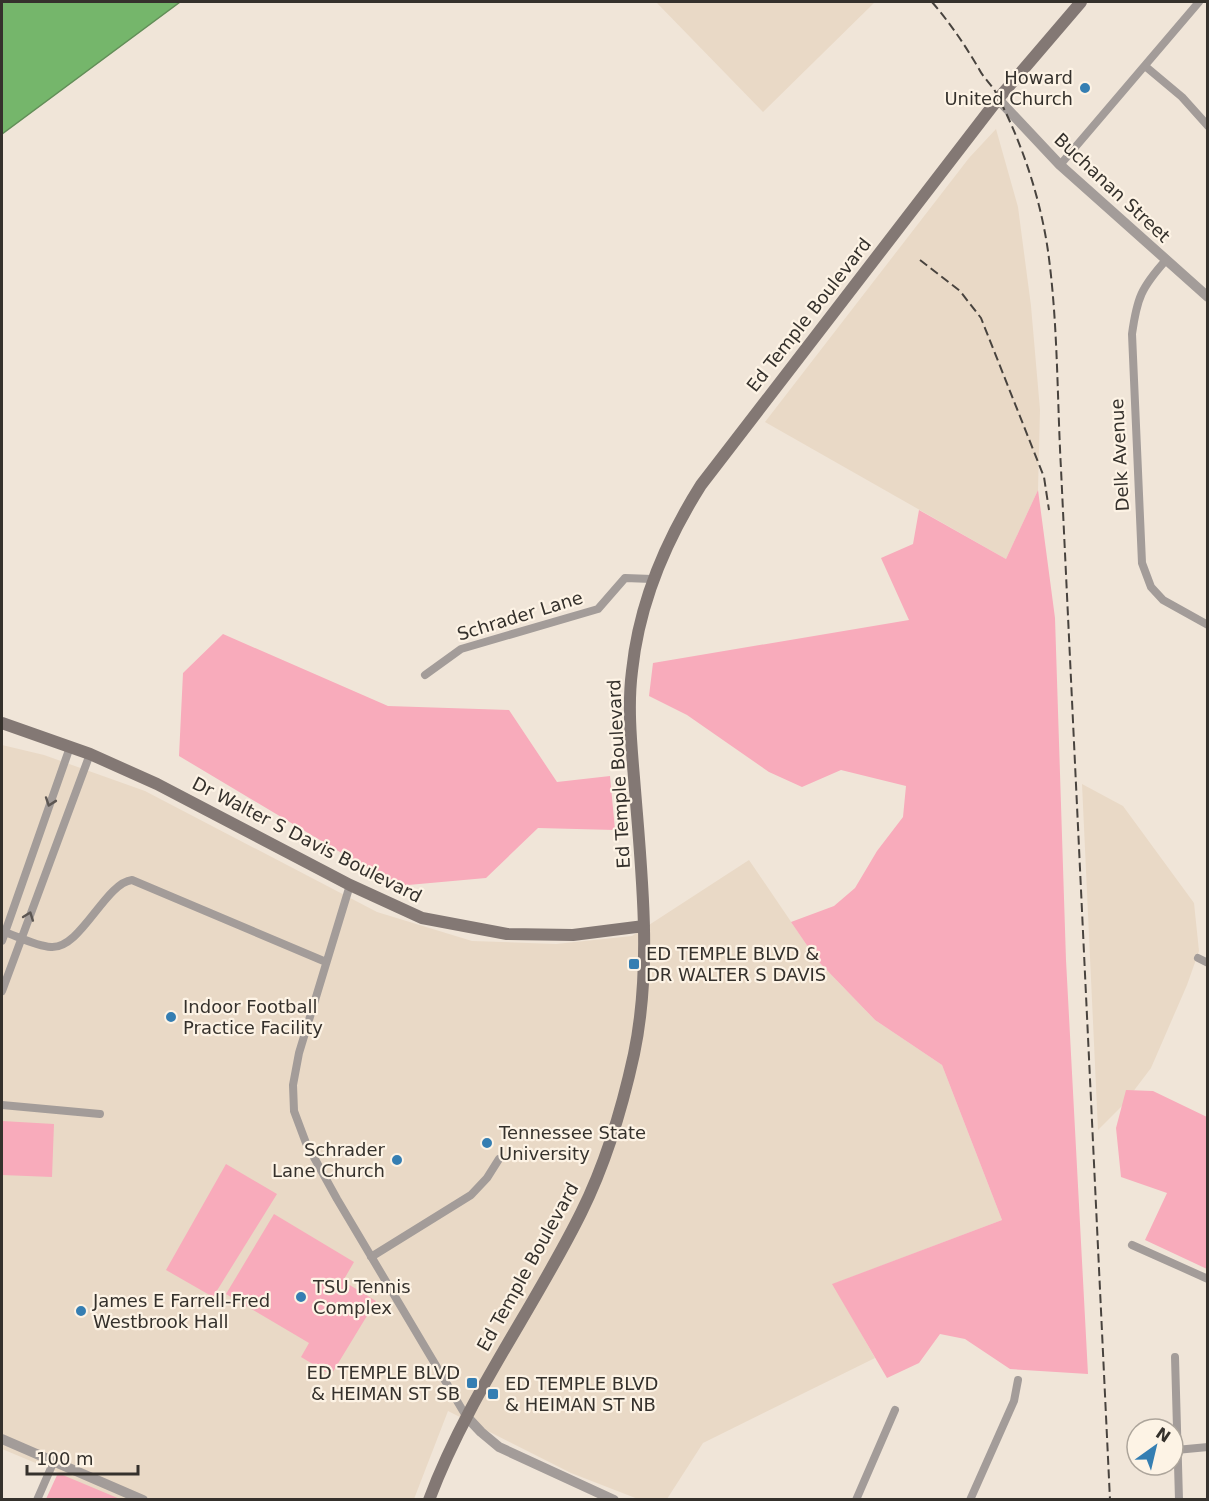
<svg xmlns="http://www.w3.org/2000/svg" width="1209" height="1501" viewBox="0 0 1209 1501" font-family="'DejaVu Sans',sans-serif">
	<rect width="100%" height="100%" fill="#f0e5d8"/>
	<path fill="#e9d9c6" d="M656,2H875L763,112Z
		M996,129L1018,207L1031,306L1040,410L1038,490L1006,559L765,422L969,158Z
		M2,745L44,755L145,791L377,912L472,941L556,944L632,936L749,860L817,960L875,1020L942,1065L1002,1220L833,1284L875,1358L703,1443L667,1499H638L571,1473L448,1411L414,1499H51L62,1474L2,1449Z
		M1082,784L1123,806L1194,903L1199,951L1187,985L1151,1068L1123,1105L1098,1130Z"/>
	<path fill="#f8abbb" d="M1038,490L1055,618L1066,960L1088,1374L1010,1369L965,1339L940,1334L919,1363L887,1378L832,1284L1002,1220L942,1065L875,1020L817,960L791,922L834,906L855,888L877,851L903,817L906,786L841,770L802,787L769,772L687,715L649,696L653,663L909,620L881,558L913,544L919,510L1006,559Z
		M223,634L388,706L509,710L557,782L610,776L615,830L538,828L486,878L397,886L179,756L183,673Z
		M1126,1090L1153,1091L1207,1117V1269L1145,1240L1167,1193L1121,1177L1116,1128Z
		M2,1121L54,1124L52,1177L2,1175Z
		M226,1164L277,1194L213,1297L166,1270Z
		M274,1214L354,1262L343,1281L376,1301L331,1375L301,1357L309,1343L226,1294Z
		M58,1473L120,1499H46Z"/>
	<path fill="#75b66b" stroke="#628e58" stroke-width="1.5" d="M2,2H180L2,134Z"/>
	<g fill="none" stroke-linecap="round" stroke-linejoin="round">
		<path stroke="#a39c99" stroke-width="8" d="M1145,66L1182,97L1208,126
			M1060,165L1199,2
			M1166,260C1141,288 1137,298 1132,334L1142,563L1151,587L1163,600L1208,625
			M425,675L461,649L598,609L625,578L652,579
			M350,885L299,1053L293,1085L294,1111L306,1143L337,1199L466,1416
			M2,931C17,936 35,946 51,947C81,949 105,883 132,880L326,962
			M2,941L70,747
			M1198,958L1208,963
			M2,991L90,754
			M2,1105L100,1114
			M1132,1245L1208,1279
			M371,1257L471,1195L487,1178L499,1159
			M1175,1357L1179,1500
			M1176,1450L1208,1447
			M37,1500L54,1461
			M856,1500L895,1410
			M970,1500L1014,1401L1018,1380"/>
		<path stroke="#a39c99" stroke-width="10" d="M998,99L1060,165L1208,297
			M466,1416L481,1432L499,1447L614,1500
			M2,1439L143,1500"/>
		<path stroke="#837874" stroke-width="12" d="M2,723L90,754L157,784L350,885L422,918L507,934L573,935L644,926
			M429,1500C467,1398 533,1310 581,1213C606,1163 622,1109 634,1054C652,968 642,877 635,790C632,751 627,710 632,671C639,603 665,542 701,485L998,99L1081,2"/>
		<path stroke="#48433e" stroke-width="2" stroke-dasharray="9 4.5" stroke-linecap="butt" d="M932,2C950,23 965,45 979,69C983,77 990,83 995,91C1021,140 1040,196 1048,251C1058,323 1057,397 1061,469L1110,1500
			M920,260L960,291L981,318L1044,477L1049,510"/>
	</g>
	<defs><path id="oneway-chevron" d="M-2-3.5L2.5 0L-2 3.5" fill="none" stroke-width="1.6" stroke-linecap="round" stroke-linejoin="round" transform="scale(1.5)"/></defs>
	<g stroke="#5c5652">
		<use href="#oneway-chevron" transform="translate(50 802) rotate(109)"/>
		<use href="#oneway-chevron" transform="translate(29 916) rotate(-70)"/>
	</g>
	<g fill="#357eb2" stroke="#fdf3e5" stroke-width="2">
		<circle cx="1085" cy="88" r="6"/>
		<rect x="628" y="958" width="12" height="12" rx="3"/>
		<circle cx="171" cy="1017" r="6"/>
		<circle cx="487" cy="1143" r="6"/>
		<circle cx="397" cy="1160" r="6"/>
		<circle cx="301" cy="1297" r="6"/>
		<circle cx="81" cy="1311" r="6"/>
		<rect x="466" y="1377" width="12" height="12" rx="3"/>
		<rect x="487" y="1388" width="12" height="12" rx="3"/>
	</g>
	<g text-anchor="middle" stroke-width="4.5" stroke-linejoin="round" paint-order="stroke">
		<g font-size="18" fill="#35312c" stroke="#fdf3e5" text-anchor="start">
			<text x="1073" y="84" text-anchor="end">Howard<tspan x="1073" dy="21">United Church</tspan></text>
			<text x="646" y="960">ED TEMPLE BLVD &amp;<tspan x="646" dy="21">DR WALTER S DAVIS</tspan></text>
			<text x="183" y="1013">Indoor Football<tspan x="183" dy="21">Practice Facility</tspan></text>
			<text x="499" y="1139">Tennessee State<tspan x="499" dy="21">University</tspan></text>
			<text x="385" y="1156" text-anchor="end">Schrader<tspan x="385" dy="21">Lane Church</tspan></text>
			<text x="313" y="1293">TSU Tennis<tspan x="313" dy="21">Complex</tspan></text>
			<text x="93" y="1307">James E Farrell-Fred<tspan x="93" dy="21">Westbrook Hall</tspan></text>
			<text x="460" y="1379" text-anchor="end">ED TEMPLE BLVD<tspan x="460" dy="21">&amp; HEIMAN ST SB</tspan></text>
			<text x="505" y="1390">ED TEMPLE BLVD<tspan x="505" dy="21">&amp; HEIMAN ST NB</tspan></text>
		</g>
		<g font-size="18" fill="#35312c" stroke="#fdf3e5">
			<text transform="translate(1112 188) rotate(43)" y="6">Buchanan Street</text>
			<text transform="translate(809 315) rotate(-52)" y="6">Ed Temple Boulevard</text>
			<text transform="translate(1120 455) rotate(-93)" y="6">Delk Avenue</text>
			<text transform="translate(520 616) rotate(-17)" y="6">Schrader Lane</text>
			<text transform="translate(619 774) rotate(-93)" y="6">Ed Temple Boulevard</text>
			<text transform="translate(307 840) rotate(27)" y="6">Dr Walter S Davis Boulevard</text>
			<text transform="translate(528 1267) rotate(-61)" y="6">Ed Temple Boulevard</text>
		</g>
	</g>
	<rect width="1209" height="1501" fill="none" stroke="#35312c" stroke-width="6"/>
	<g transform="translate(1155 1447) rotate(34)"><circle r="28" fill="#fdf3e5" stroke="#ada59b" stroke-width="1.5"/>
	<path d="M0-4.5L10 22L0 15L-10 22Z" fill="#357eb2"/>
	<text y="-9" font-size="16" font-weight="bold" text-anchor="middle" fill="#35312c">N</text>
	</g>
	<path d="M27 1465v9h111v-9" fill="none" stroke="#35312c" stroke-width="3"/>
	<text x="36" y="1465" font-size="18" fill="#35312c" stroke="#fdf3e5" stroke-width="4.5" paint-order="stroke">100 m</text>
</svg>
